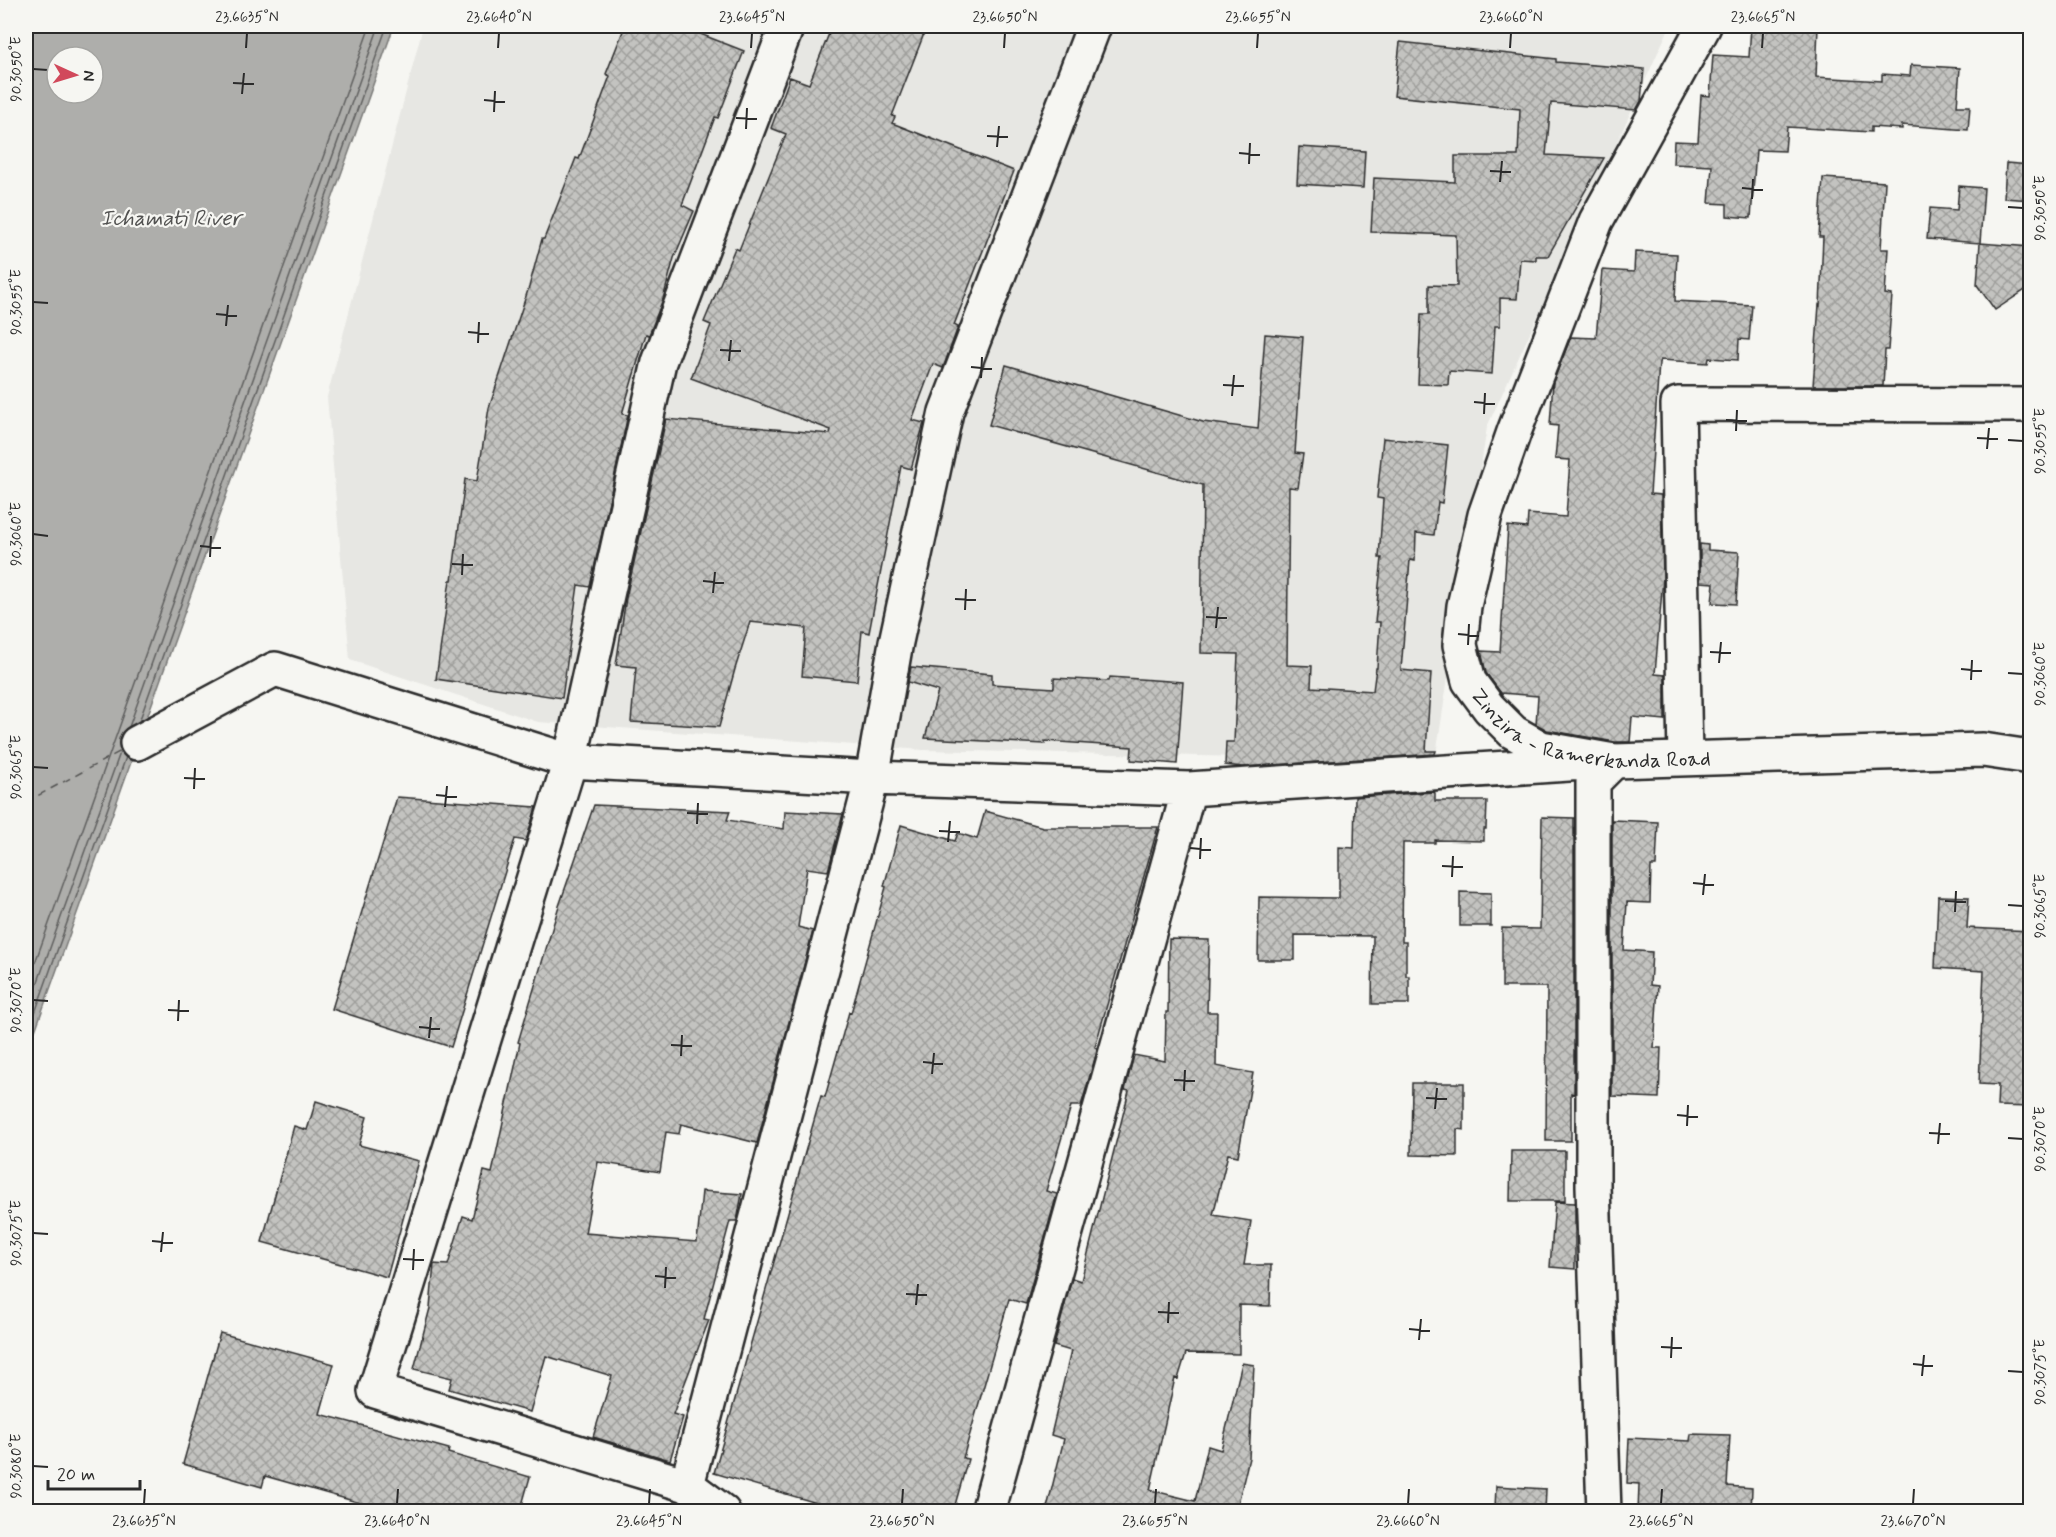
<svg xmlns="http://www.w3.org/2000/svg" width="2056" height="1537" viewBox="0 0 2056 1537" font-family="Mynerve,sans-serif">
	<defs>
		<pattern id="building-cross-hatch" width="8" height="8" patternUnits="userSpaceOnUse" patternTransform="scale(1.5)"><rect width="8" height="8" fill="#c3c3c0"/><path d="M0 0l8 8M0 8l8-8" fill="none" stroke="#9f9f9c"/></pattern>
	</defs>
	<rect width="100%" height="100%" fill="#f6f6f2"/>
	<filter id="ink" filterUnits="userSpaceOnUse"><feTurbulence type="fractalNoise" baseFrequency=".0167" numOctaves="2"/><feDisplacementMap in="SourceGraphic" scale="12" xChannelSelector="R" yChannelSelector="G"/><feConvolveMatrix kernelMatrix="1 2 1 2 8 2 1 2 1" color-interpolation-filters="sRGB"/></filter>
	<g filter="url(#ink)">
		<path fill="#e7e7e3" d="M423,26H1670L1487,427L1435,761L923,750L538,722L350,660L327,397Z"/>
		<path fill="#aeaeab" stroke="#7a7a78" stroke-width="1.5" fill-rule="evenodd" d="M26,26H394L26,1056ZM57,57H93V93H57Z"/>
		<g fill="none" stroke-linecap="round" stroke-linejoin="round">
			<path stroke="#5f5f5e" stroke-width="1.5" d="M139,722L387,26
				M129,727L379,26
				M26,988L370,26
				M26,1015L121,750
				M26,1038L126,757"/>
			<path stroke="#525251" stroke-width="1.5" stroke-dasharray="8 6" stroke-linecap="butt" d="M26,802L123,750"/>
		</g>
		<path fill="url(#building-cross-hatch)" stroke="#2b2b2b" stroke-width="1.5" d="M625,26H680L744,51L718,118L715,117L682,205L694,211L674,258L663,299L649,335L646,334L622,414L628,415L590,587L578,585L562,698L436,679L450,580H452L465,479L477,481L489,408L529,287L542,239H544L576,158L579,159L610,76L606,74Z
			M832,26H927L892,116L895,117L892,123L1014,171L954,325L958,327L943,368L933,364L912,420L924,423L911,469L901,466L869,633L862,631L857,681L802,676L806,628L750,622L735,669L719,727L631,722L636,667L616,665L626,598L666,419L830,434L831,430L691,378L711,325L704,322L735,248L739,250L786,134L771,128L790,77L809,84Z
			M1751,26H1818L1816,77L1882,81V74L1910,76L1911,65L1960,68L1957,106H1970L1968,130L1902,125V129L1871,127V132L1787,127L1785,151L1756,150L1751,218L1727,216V204L1709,203L1712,166L1673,164L1674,141L1698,142L1701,95L1710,96L1713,55L1749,57Z
			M1400,42L1556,59V62L1644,69L1641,101L1636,110L1551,103L1546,155L1604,158L1548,256H1536V260L1520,259L1517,299L1500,298V326H1495L1492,374L1449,371L1448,385L1418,384L1421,314H1429V285L1457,286L1456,235L1371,232L1374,178L1455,182V156H1518L1520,109L1394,96Z
			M1299,147L1365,151L1363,188L1297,184Z
			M2006,163L2031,165V200L2004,198Z
			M1823,178L1885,182L1881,249H1888L1885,294L1892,295L1888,350H1885L1883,386H1813L1819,305L1820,306L1823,237H1819Z
			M1959,186L1984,188L1980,243L1927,239L1930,208L1957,210Z
			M1980,243L2031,247V286L1995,310L1977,285Z
			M1635,252L1677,254L1675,301L1752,305L1749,340L1739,339L1738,360L1709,358L1708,363L1660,360L1659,363L1650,494L1661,495L1663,578L1655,674L1665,675V720L1632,717L1630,742H1615L1547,730L1536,724L1538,696L1501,693L1486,673L1481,651L1500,652L1508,526L1527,528L1528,514L1566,517L1570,460L1555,459L1558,426L1550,425L1553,382L1571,337L1596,338L1602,270L1634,272Z
			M1265,334L1303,337L1295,453L1303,454L1298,488L1289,487L1287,665L1312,666L1311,687L1373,691L1376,668H1377L1380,622H1375L1382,558H1379L1383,499L1377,498L1383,438L1448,445L1442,503L1438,502L1434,535L1416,533L1415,561L1410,560L1401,670L1431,673L1426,751H1436L1435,754L1243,767L1225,765L1226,742H1234L1238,654L1201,653L1203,485L989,425L1006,365L1203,422L1258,429Z
			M1700,544L1708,545V550L1739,552L1736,604L1712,603L1714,583L1700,582Z
			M911,667L992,674V684L1054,688V678L1109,681L1110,677L1183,682L1177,764L1131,760L1132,747L1045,741V744L925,738L938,691L908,682Z
			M1433,792L1435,793V801H1487L1486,829H1484V841L1435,840V843H1403L1402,942H1406V976H1409V1004H1372L1373,936L1295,935V960H1258L1259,897L1339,898V847L1354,848L1355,797Z
			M397,797L536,807L526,841L515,839L451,1047L332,1009Z
			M594,805L730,811L727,820L784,829L785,811L843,814L828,871L807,868L798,927L813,931L757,1143L681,1124L679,1134L666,1132L660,1172L598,1162L585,1233L697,1242L702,1191L742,1194L737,1221H730L704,1319L709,1320L673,1414L683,1417L670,1460L593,1437L612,1376L546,1356L530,1412L449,1389L452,1378L414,1369L430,1308L434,1264L448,1265L463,1216L472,1219L484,1171L492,1173L520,1043L518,1042L558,909Z
			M985,811L1043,827H1158L1095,1047L1098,1048L1081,1106H1071L1046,1191L1057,1194L1026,1304L1009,1299L963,1458L968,1459L953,1512H848L714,1473L821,1096L825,1097L849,1012L851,1013L886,887L884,886L901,825L955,841L958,833L977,839Z
			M1542,817L1574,818V1094L1571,1093V1141H1546L1547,987H1502V928L1540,929Z
			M1612,820L1658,822L1656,866H1651L1650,903L1627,902L1624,950L1652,952L1650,985L1658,986L1654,1048H1661L1659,1098L1612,1096Z
			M1460,892L1491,893V926H1460Z
			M1938,896L1969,897L1967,928L2031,931V1107L1997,1106L1998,1085L1979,1084L1984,971L1935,968Z
			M1169,939L1209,940L1207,1012H1217L1216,1066L1253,1073L1238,1156L1228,1154L1213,1215L1251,1221L1244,1265H1271L1270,1306L1239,1305V1354L1186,1353L1178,1379L1175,1378L1150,1490L1195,1501L1208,1446L1221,1450L1242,1363L1254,1365L1249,1458L1236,1512H1046L1064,1439L1051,1435L1071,1351L1054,1346L1072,1278L1081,1281L1129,1091L1125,1090L1134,1055L1165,1061L1166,1012H1168Z
			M1412,1083H1464V1130L1457,1129V1156L1411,1155Z
			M316,1101L367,1117L359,1145L419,1161L387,1277L262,1242L294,1126L307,1130Z
			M1511,1151H1565V1201H1510Z
			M1555,1202L1575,1203V1269L1550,1267Z
			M220,1333L334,1364L320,1414L449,1449L448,1453L530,1477L520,1512H362L364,1504L265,1476L262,1487L183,1464Z
			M1691,1434L1730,1435L1727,1486L1752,1488L1751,1512H1638L1639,1484L1627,1483L1629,1438L1690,1441Z
			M1496,1486L1546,1489L1545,1512L1495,1509Z"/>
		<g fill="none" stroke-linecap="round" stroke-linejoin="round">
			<defs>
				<path id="street" d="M137,743L275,669L570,761L659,362L787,26
					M1685,758L1678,404L2030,405
					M687,1485L872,778L896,642L946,412L1094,26
					M723,1512L687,1485L375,1391L570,761L872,778L1189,789L1614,761L1593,782V1186L1604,1512
					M988,1512L1189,789"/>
				<g id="primary">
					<path id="s1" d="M1704,26L1596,221L1514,432L1485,515L1464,606L1460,645L1469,681L1489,708L1513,732L1541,748L1614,761L1983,750L2030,757"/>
				</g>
			</defs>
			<use href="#street" stroke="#2b2b2b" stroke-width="38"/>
			<use href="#primary" stroke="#2b2b2b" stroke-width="38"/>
			<use href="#street" stroke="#f6f6f2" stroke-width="33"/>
			<use href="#primary" stroke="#f6f6f2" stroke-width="33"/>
		</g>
	</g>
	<path fill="none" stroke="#2b2b2b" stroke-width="2" d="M246,48L247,33M498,48L499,33M751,48L752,33M1004,48L1005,33M1257,48L1258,33M1510,48L1511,33M1762,48L1763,33M33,69L48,70M233,83L254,84M242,94L244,73M484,100L505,102M494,112L495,91M736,118L757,119M746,129L747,108M987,136L1008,137M997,147L999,126M1239,153L1260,155M1249,164L1250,143M1490,171L1511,172M1500,182L1502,161M1742,188L1763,190M1752,199L1753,179M2008,207L2023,208M33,302L48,303M216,314L237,316M226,326L228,305M468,332L489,334M478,343L479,322M720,350L741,351M729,361L731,340M971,367L992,369M981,378L982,357M1223,385L1244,386M1232,396L1234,375M1474,402L1495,404M1484,414L1485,393M1726,420L1747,421M1736,431L1737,410M1977,438L1998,439M2008,440L2023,441M1987,449L1989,428M33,534L48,536M200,546L221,548M210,557L211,536M452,564L473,565M462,575L463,554M703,581L724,583M713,593L715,572M955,599L976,600M965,610L966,589M1206,617L1227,618M1216,628L1218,607M1458,634L1479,636M1468,645L1469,624M1710,652L1731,653M1719,663L1721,642M1961,669L1982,671M2008,673L2023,674M1971,680L1972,660M33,767L48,768M184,778L205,779M194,789L195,768M436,795L457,797M445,807L447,786M687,813L708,814M697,824L698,803M939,831L960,832M948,842L950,821M1190,848L1211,850M1200,859L1201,838M1442,866L1463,867M1452,877L1453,856M1693,883L1714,885M1703,895L1705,874M1945,901L1966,902M2008,905L2023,906M1955,912L1956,891M33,1000L48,1001M168,1010L189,1011M178,1021L179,1000M419,1027L440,1029M429,1038L431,1017M671,1045L692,1046M681,1056L682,1035M923,1062L943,1064M932,1074L934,1053M1174,1080L1195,1081M1184,1091L1185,1070M1426,1098L1447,1099M1435,1109L1437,1088M1677,1115L1698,1117M1687,1126L1688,1105M1929,1133L1950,1134M2008,1138L2023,1139M1938,1144L1940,1123M33,1233L48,1234M152,1241L173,1243M161,1252L163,1232M403,1259L424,1260M413,1270L414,1249M655,1276L676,1278M665,1288L666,1267M906,1294L927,1295M916,1305L918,1284M1158,1312L1179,1313M1168,1323L1169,1302M1409,1329L1430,1331M1419,1340L1421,1319M1661,1347L1682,1348M1671,1358L1672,1337M1913,1364L1933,1366M2008,1371L2023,1372M1922,1376L1924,1355M33,1466L48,1467M144,1504L145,1489M397,1504L398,1489M649,1504L650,1489M902,1504L903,1489M1155,1504L1156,1489M1408,1504L1409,1489M1661,1504L1662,1489M1913,1504L1914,1489"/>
	<g text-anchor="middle" stroke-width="4.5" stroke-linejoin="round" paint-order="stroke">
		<g font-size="21" fill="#2b2b2b" stroke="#f6f6f2">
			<text dy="7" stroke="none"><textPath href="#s1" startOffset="848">Zinzira - Ramerkanda Road</textPath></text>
		</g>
		<g font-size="22" font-style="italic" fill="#525251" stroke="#f6f6f2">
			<text x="171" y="225">Ichamati River</text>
		</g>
	</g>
	<rect width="2056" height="1537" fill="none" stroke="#f6f6f2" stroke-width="66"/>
	<g transform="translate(75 75) rotate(94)"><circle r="28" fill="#f6f6f2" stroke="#a5a5a2" stroke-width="1.5"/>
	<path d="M0-4.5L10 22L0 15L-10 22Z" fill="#d1495b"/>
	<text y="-9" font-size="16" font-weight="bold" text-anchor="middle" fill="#2b2b2b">N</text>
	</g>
	<path d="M48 1480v9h92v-9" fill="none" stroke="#2b2b2b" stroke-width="3"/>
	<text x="57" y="1480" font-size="18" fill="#2b2b2b" stroke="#f6f6f2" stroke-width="4.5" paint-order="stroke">20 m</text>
	<rect x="33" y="33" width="1990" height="1471" fill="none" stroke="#2b2b2b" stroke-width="2"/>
	<g font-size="15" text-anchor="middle" fill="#2b2b2b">
		<text x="247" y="22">23.6635°N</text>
		<text x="499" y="22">23.6640°N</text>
		<text x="752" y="22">23.6645°N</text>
		<text x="1005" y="22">23.6650°N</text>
		<text x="1258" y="22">23.6655°N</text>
		<text x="1511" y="22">23.6660°N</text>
		<text x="1763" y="22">23.6665°N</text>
		<text transform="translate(16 69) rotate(-90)" y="5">90.3050°E</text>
		<text transform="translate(2040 208) rotate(-90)" y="5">90.3050°E</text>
		<text transform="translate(16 302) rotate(-90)" y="5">90.3055°E</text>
		<text transform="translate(2040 441) rotate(-90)" y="5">90.3055°E</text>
		<text transform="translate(16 534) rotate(-90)" y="5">90.3060°E</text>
		<text transform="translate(2040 674) rotate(-90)" y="5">90.3060°E</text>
		<text transform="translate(16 767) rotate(-90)" y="5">90.3065°E</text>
		<text transform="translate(2040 906) rotate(-90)" y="5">90.3065°E</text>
		<text transform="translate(16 1000) rotate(-90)" y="5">90.3070°E</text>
		<text transform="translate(2040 1139) rotate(-90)" y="5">90.3070°E</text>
		<text transform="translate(16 1233) rotate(-90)" y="5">90.3075°E</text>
		<text transform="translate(2040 1372) rotate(-90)" y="5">90.3075°E</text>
		<text transform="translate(16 1466) rotate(-90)" y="5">90.3080°E</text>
		<text x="144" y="1526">23.6635°N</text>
		<text x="397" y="1526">23.6640°N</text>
		<text x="649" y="1526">23.6645°N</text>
		<text x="902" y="1526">23.6650°N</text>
		<text x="1155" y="1526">23.6655°N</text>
		<text x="1408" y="1526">23.6660°N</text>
		<text x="1661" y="1526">23.6665°N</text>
		<text x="1913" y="1526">23.6670°N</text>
	</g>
</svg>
